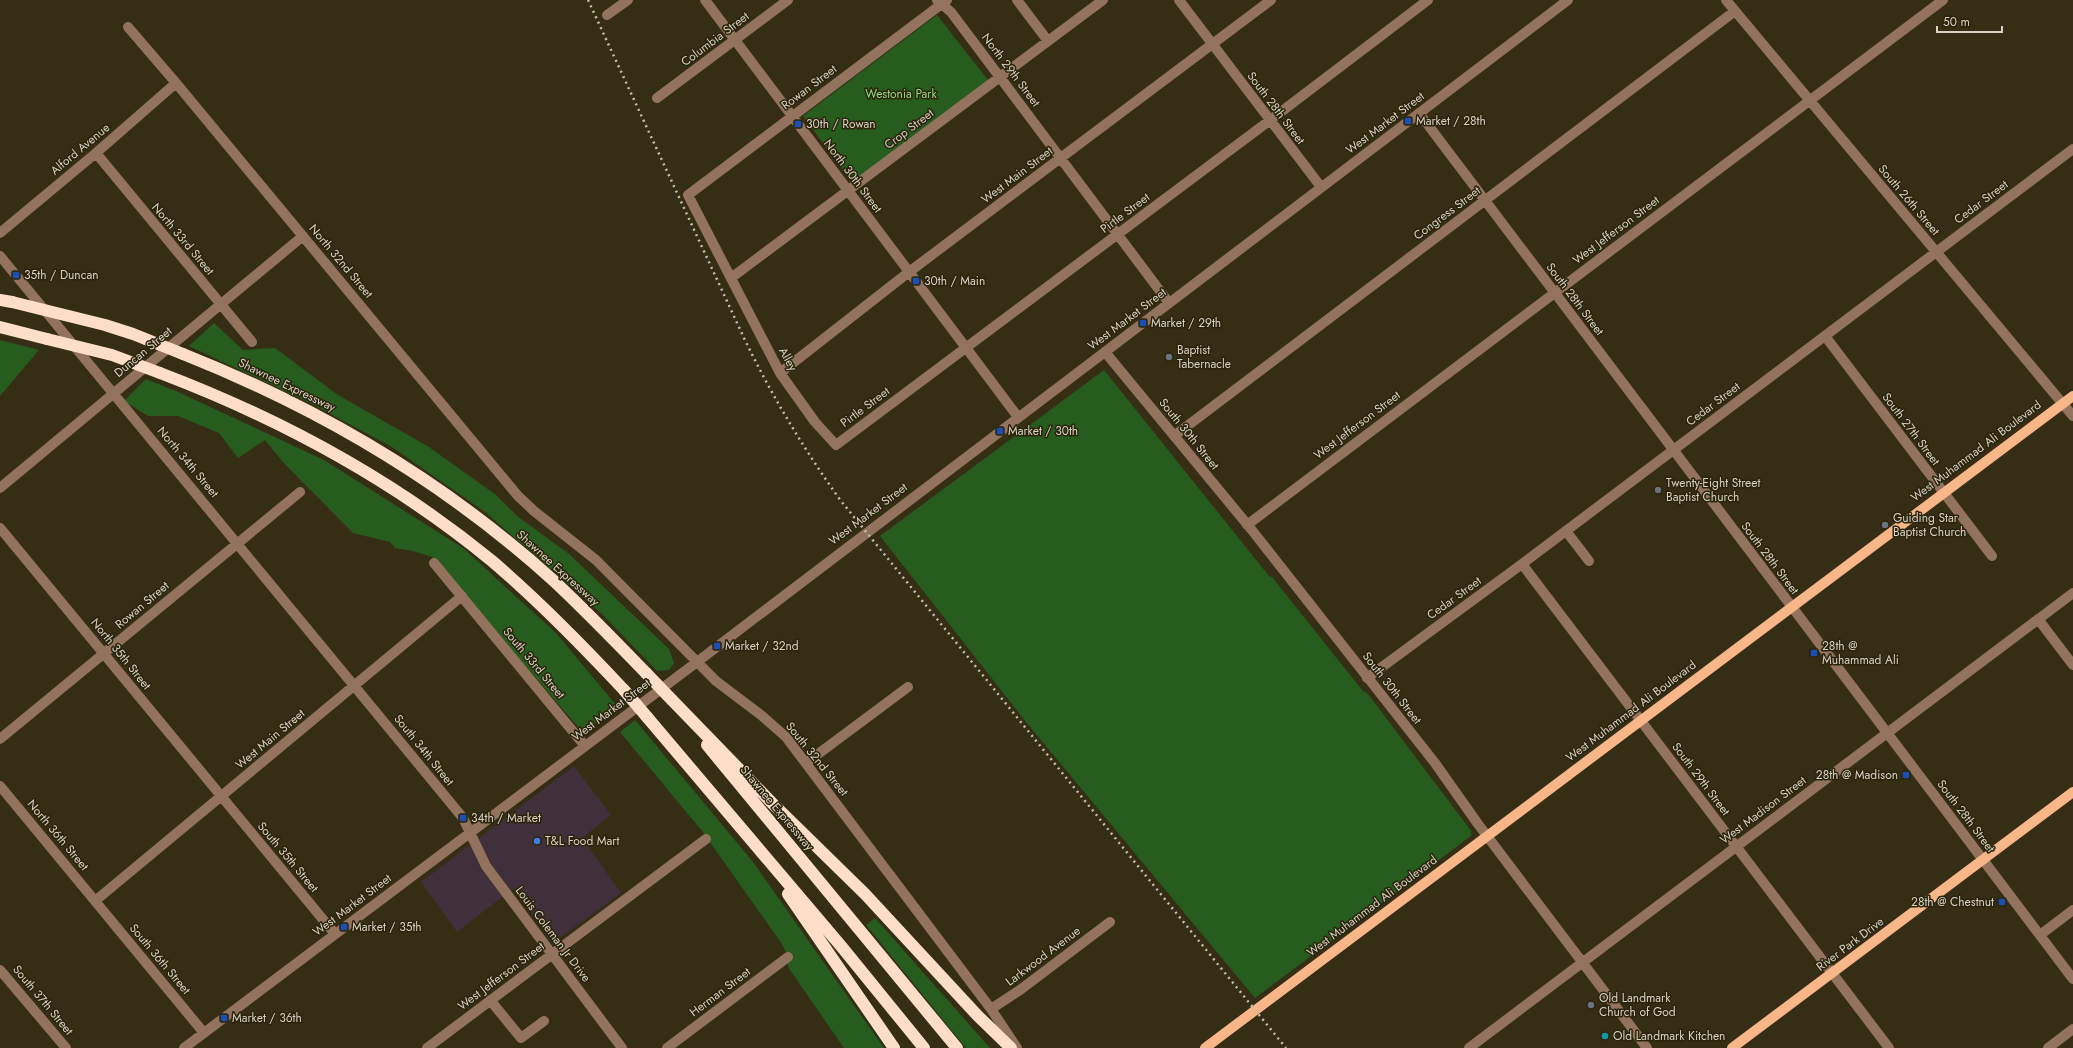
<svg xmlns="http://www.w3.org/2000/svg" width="2073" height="1048" viewBox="0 0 2073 1048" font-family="Jost,sans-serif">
	<rect width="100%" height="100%" fill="#352e15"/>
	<path fill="#40303b" d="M574,766L611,815L582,838L621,893L553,943L514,888L457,932L421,882Z"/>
	<path fill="#265c1e" d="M937,15L988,80L852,182L803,116Z
		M214,323L243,350L275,348L338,395L429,447L496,495L517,516L569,554L669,649L674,663L669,670L657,671L602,614L485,512L392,447L308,402L189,346Z
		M0,340L39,350L0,396Z
		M1104,370L1269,576L1272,577L1362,690L1368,694L1472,832L1470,833L1472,835L1382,903L1377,904L1360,917L1359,920L1255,998L1026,722L880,536Z
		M146,379L178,392L324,460L463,548L556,633L616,705L584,734L432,557L413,551L395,548L390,542L353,533L283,462L265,440L238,458L219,433L178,416H148L124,401Z
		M635,720L753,862L884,1048H844L788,967V957L782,944L702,831L620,732Z
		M875,918L990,1048H966L866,925Z"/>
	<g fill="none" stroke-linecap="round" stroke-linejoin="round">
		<path stroke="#93735d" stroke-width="10" d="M705,0L1018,417
			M937,0L951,12L1169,303
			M947,0L688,195L780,373L815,422L836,445L1269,121L1428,0
			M1017,0L1048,41
			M1179,0L1321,187
			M1726,0L2073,416
			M607,15L628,0
			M128,27L176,83L518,496L534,511L596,560L716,681L761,715L786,737L991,1009L1017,1048
			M657,98L788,0
			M1419,113L2073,979
			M96,153L252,342
			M0,233L96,153L176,83
			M0,256L463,818L486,866L622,1048
			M731,278L1103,0
			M1825,336L1992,556
			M1105,352L1251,529L1435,763L1478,824L1647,1048
			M780,373L909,272L1271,0
			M1174,436L1735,11
			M0,488L303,236
			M1247,525L1943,0
			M0,528L335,934
			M1566,531L1589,561
			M434,563L585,746
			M1522,564L1889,1048
			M2038,619L2073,665
			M1367,678L1522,564L2073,149
			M0,739L300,492
			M806,763L908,687
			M0,786L204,1033
			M95,901L462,596
			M2040,935L2073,910
			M0,970L66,1048
			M490,1000L521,1038L544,1021
			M991,1009L1020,990L1110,922
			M184,1048L697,662L1568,0
			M427,1048L706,839
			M667,1048L788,957
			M1469,1048L2073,593
			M2048,1048L2073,1029"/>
		<path stroke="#f9b688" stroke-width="10" d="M1205,1048L2073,396
			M1732,1048L2073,792"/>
		<path stroke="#fedec8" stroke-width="12" d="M0,300L12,302
			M0,327L47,339
			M183,354C319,408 446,483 554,581C586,611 616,642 646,673
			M160,373C281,419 391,478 492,561C539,601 582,645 624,690
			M672,700L772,803L865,894L978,1016L1011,1048
			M647,717L841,946L924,1048
			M707,745L957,1048
			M788,894L894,1048"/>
		<path stroke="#c4bfb0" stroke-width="2.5" stroke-dasharray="2 4" stroke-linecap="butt" d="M588,0L744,338C772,396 803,448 841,501L1286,1048"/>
		<path stroke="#fedec8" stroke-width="12" d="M12,302L105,325L133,334L183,354
			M47,339L112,355L160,373
			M646,673L672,700
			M624,690L647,717"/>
	</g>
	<g fill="#1a4fb4" stroke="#2b240b" stroke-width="1.5">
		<rect x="1404" y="117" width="8" height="8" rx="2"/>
		<rect x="794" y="120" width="8" height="8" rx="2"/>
		<rect x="12" y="271" width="8" height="8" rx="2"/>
		<rect x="912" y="277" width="8" height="8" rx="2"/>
		<rect x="1139" y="319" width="8" height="8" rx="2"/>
		<rect x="996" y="427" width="8" height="8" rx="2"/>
		<rect x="713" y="642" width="8" height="8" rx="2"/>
		<rect x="1810" y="649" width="8" height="8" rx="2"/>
		<rect x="1902" y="771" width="8" height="8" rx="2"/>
		<rect x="459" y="814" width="8" height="8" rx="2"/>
		<rect x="1998" y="898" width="8" height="8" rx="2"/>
		<rect x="340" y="923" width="8" height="8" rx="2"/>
		<rect x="220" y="1014" width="8" height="8" rx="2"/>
	</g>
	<g fill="#6b7280" stroke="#2b240b" stroke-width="1.5">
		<circle cx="1169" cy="357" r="4"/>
		<circle cx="1658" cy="490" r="4"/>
		<circle cx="1885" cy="525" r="4"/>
		<circle cx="1591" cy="1005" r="4"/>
	</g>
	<circle fill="#3f7fe0" stroke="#2b240b" stroke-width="1.5" cx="537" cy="841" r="4"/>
	<circle fill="#0f9aa8" stroke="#2b240b" stroke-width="1.5" cx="1605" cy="1036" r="4"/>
	<g text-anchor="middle" stroke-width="3" stroke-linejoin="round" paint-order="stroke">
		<g font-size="12" fill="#d7d2c4" stroke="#2b240b">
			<text transform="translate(715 39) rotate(-37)" y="4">Columbia Street</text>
			<text transform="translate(1011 70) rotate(53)" y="4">North 29th Street</text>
			<text transform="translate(809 87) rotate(-37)" y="4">Rowan Street</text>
			<text transform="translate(1276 108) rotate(53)" y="4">South 28th Street</text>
			<text transform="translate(1385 123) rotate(-37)" y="4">West Market Street</text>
			<text transform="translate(909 129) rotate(-37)" y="4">Crop Street</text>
			<text transform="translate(80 149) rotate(-40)" y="4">Alford Avenue</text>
			<text transform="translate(1017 175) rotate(-37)" y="4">West Main Street</text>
			<text transform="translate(853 176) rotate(53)" y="4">North 30th Street</text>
			<text transform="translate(1909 200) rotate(50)" y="4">South 26th Street</text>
			<text transform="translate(1981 202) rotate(-37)" y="4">Cedar Street</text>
			<text transform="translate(1125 213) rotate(-37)" y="4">Pirtle Street</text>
			<text transform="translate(1447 213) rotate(-37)" y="4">Congress Street</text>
			<text transform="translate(1616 230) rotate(-37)" y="4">West Jefferson Street</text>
			<text transform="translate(183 239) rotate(50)" y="4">North 33rd Street</text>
			<text transform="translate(341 261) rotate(50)" y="4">North 32nd Street</text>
			<text transform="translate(1575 299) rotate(53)" y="4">South 28th Street</text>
			<text transform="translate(1127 319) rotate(-37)" y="4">West Market Street</text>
			<text transform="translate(143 352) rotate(-40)" y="4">Duncan Street</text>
			<text transform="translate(788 359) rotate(61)" y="4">Alley</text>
			<text transform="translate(287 385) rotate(26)" y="4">Shawnee Expressway</text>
			<text transform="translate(1713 404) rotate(-37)" y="4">Cedar Street</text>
			<text transform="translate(865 407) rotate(-37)" y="4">Pirtle Street</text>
			<text transform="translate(1357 425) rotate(-37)" y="4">West Jefferson Street</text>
			<text transform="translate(1911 429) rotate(53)" y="4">South 27th Street</text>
			<text transform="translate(1189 434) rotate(51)" y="4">South 30th Street</text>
			<text transform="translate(1976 451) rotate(-37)" y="4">West Muhammad Ali Boulevard</text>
			<text transform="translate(188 462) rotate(50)" y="4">North 34th Street</text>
			<text transform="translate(868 514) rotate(-37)" y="4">West Market Street</text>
			<text transform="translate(1770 558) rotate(53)" y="4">South 28th Street</text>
			<text transform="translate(558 568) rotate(42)" y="4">Shawnee Expressway</text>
			<text transform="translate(1454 598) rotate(-36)" y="4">Cedar Street</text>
			<text transform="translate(142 605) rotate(-40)" y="4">Rowan Street</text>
			<text transform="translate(121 654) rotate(51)" y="4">North 35th Street</text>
			<text transform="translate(534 663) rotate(50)" y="4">South 33rd Street</text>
			<text transform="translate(1392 688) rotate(52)" y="4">South 30th Street</text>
			<text transform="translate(611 710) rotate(-37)" y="4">West Market Street</text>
			<text transform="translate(1631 711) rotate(-37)" y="4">West Muhammad Ali Boulevard</text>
			<text transform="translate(270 739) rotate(-40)" y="4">West Main Street</text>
			<text transform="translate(424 750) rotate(51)" y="4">South 34th Street</text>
			<text transform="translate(817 759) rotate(51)" y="4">South 32nd Street</text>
			<text transform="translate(1701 779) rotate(53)" y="4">South 29th Street</text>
			<text transform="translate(777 808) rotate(50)" y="4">Shawnee Expressway</text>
			<text transform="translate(1763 810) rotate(-37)" y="4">West Madison Street</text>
			<text transform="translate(1966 816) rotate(53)" y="4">South 28th Street</text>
			<text transform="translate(58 835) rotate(50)" y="4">North 36th Street</text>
			<text transform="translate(288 857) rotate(50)" y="4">South 35th Street</text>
			<text transform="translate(352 905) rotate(-37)" y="4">West Market Street</text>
			<text transform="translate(1372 906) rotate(-37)" y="4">West Muhammad Ali Boulevard</text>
			<text transform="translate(553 934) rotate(53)" y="4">Louis Coleman Jr Drive</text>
			<text transform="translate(1850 944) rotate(-37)" y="4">River Park Drive</text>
			<text transform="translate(1043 956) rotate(-37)" y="4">Larkwood Avenue</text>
			<text transform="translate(160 959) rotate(50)" y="4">South 36th Street</text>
			<text transform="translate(501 976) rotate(-37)" y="4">West Jefferson Street</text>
			<text transform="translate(720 992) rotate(-37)" y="4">Herman Street</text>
			<text transform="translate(43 1000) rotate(50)" y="4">South 37th Street</text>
		</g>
		<g font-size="12" fill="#8edd82" stroke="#2b240b">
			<text x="901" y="98">Westonia Park</text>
		</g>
		<g font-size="12" fill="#d7d2c4" stroke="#2b240b" text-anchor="start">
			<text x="1416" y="125">Market / 28th</text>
			<text x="806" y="128">30th / Rowan</text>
			<text x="24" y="279">35th / Duncan</text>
			<text x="924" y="285">30th / Main</text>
			<text x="1151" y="327">Market / 29th</text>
			<text x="1177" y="354">Baptist<tspan x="1177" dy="14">Tabernacle</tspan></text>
			<text x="1008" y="435">Market / 30th</text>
			<text x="1666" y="487">Twenty-Eight Street<tspan x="1666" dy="14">Baptist Church</tspan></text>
			<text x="1893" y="522">Guiding Star<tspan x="1893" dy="14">Baptist Church</tspan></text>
			<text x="725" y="650">Market / 32nd</text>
			<text x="1822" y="650">28th @<tspan x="1822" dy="14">Muhammad Ali</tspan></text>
			<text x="1898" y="779" text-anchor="end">28th @ Madison</text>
			<text x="471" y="822">34th / Market</text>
			<text x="545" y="845">T&amp;L Food Mart</text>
			<text x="1994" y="906" text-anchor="end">28th @ Chestnut</text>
			<text x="352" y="931">Market / 35th</text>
			<text x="1599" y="1002">Old Landmark<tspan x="1599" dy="14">Church of God</tspan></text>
			<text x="232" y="1022">Market / 36th</text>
			<text x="1613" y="1040">Old Landmark Kitchen</text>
		</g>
	</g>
	<path d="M1937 26v6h65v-6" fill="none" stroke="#d7d2c4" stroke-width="2"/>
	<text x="1943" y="26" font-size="12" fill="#d7d2c4" stroke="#2b240b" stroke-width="3" paint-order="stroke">50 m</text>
</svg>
